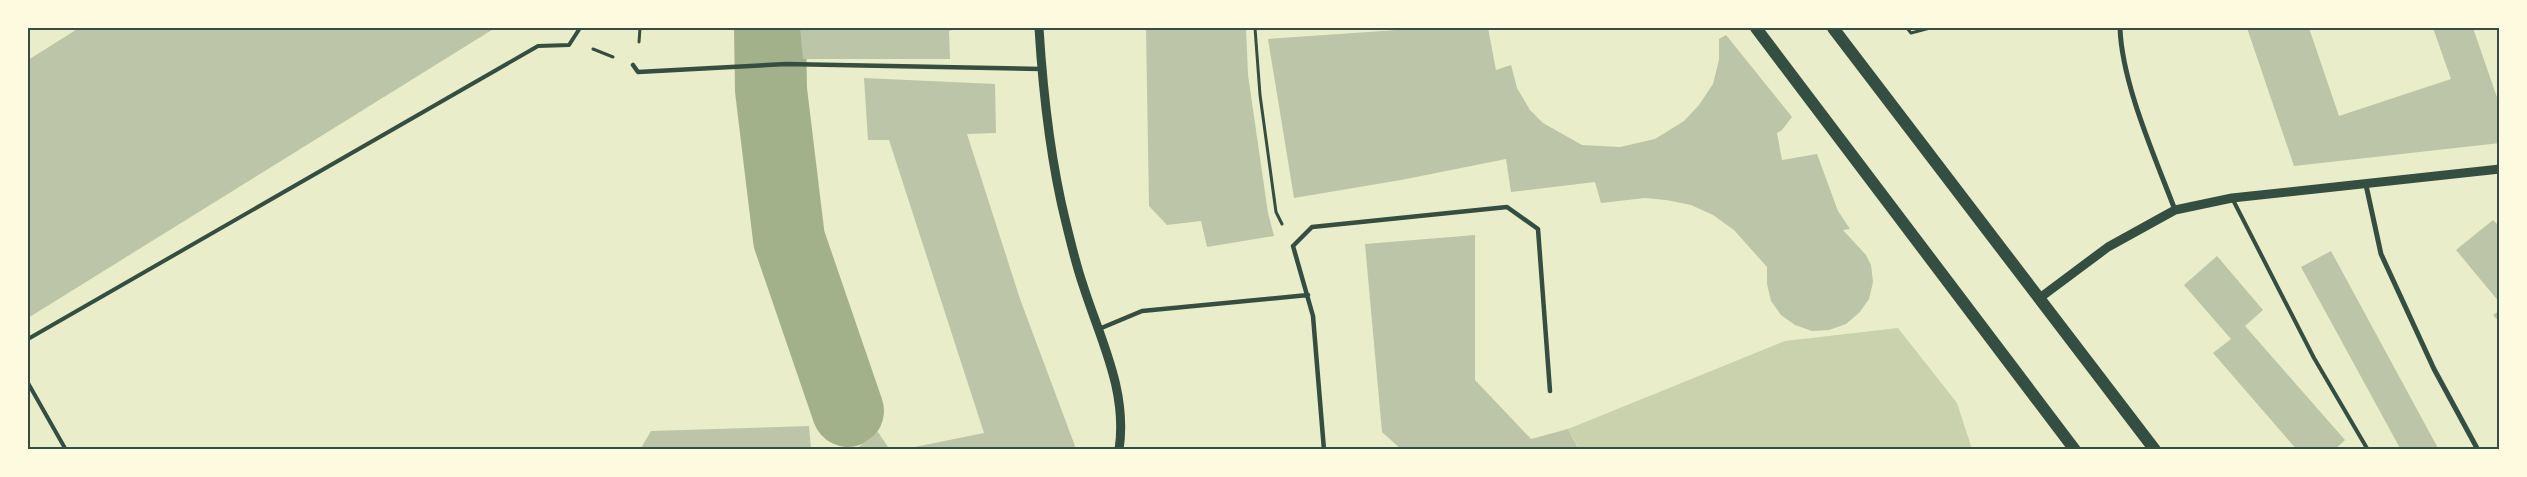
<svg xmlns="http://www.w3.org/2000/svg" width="2527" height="477" viewBox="0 0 2527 477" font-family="Jost,sans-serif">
	<rect width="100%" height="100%" fill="#e9edc9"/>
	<path fill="#cad2ad" d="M1898,328L1957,403L1972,449H1579L1568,429L1785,341Z"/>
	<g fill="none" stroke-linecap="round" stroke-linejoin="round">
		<path stroke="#a3b18a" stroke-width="72" d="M770,28L771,90L789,239L848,411"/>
	</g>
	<path fill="#bcc5a7" d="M79,28H495L28,318V60Z
		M800,28H959L949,31L950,59H803Z
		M1146,28H1246L1248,75L1268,213L1274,236L1207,247L1201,221L1167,225L1149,206Z
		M1426,28H1488L1496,70L1511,65L1517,88L1530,110L1543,123L1582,145L1620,147L1655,139L1684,121L1699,105L1713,84L1719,60V39L1726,35L1792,117L1782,130L1777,133L1782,160L1817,154L1838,211L1850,229L1843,230L1866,255L1871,265L1873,282L1869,299L1859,313L1846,324L1829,330L1812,331L1795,325L1781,315L1771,301L1767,284V267L1734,230L1713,215L1691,205L1666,200L1645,198L1601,203L1595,182L1511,192L1506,159L1401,180L1294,198L1268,39Z
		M2247,28H2309L2339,116L2451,79L2433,28H2473L2500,106V143L2294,166Z
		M864,78L995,84L996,133L967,134L1020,299L1075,446L1072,450H900L984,433L889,140H868Z
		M2493,220L2500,227V303L2456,250Z
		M1475,235V380L1531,439L1568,429L1579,450H1402L1382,432L1365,244Z
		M2331,251L2439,450H2401L2301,267Z
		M2217,256L2263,310L2245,326L2345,440L2334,450H2297L2213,353L2231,339L2184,285Z
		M2500,310V323L2493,315Z
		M809,426L811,450H640L651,431Z
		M878,432L890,450H855Z"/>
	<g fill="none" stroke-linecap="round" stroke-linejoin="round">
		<path stroke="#344e41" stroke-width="3" d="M1255,28L1260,95L1276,212L1282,224
			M1907,28L1911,33L1930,28
			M639,42L640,28
			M593,49L613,57"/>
		<path stroke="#344e41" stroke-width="4" d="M2232,198L2314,358L2368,450
			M28,339L538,46L569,45L580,28
			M28,383L66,450"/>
		<path stroke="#344e41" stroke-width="4.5" d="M633,65L638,72L786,64L1041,69
			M1099,329L1142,311L1308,295
			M1324,450L1313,316L1293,246L1312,227L1507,207L1538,229L1550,391"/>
		<path stroke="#344e41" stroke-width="5" d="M2120,28C2122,84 2155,157 2175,210
			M2366,185L2381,254L2434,369L2478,450"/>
		<path stroke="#344e41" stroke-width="9" d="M1039,28C1043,93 1050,159 1066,223C1071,243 1076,265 1083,285C1100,339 1128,391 1119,450
			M2041,297L2108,247L2175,210L2232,198L2500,169"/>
		<path stroke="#344e41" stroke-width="12" d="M1756,28L2075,450
			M1833,28L2155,450"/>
	</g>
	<rect width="2527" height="477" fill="none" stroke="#fefae0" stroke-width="58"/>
	<rect x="29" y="29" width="2469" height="419" fill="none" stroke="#344e41" stroke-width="2"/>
</svg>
